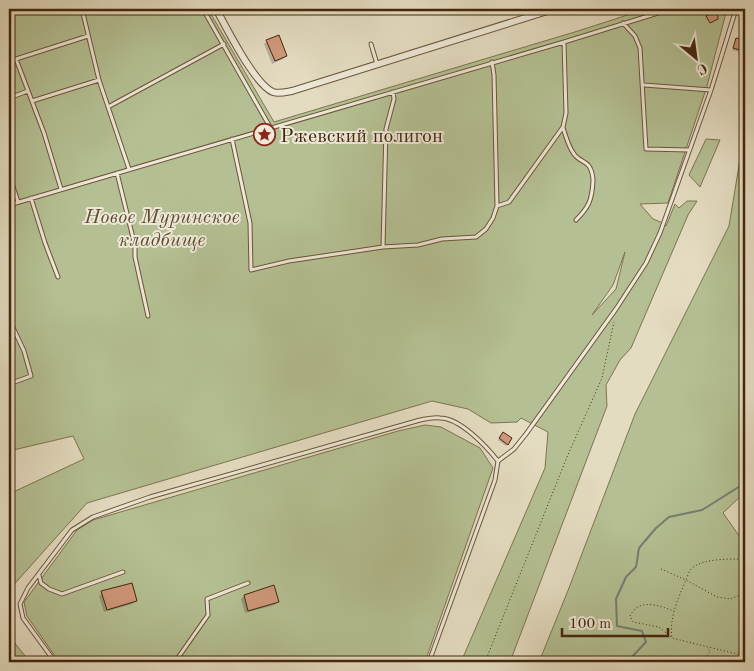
<svg xmlns="http://www.w3.org/2000/svg" width="754" height="671" viewBox="0 0 754 671" font-family="'Old Standard TT',serif">
	<rect width="100%" height="100%" fill="#e4dcc1"/>
	<filter id="stains"><feTurbulence type="fractalNoise" baseFrequency=".004" numOctaves="4"/><feColorMatrix values="0 0 0 0 .2 0 0 0 0 .09 0 0 0 0 .02 0 0 0 .5 -.17"/></filter>
	<radialGradient id="worn" r=".72"><stop offset=".6" stop-color="#630" stop-opacity="0"/><stop offset="1" stop-color="#630" stop-opacity=".3"/></radialGradient>
	<path fill="#b4c093" stroke="#7c7450" fill-rule="evenodd" d="M9,9H208L274,122L578,31L646,9H727L707,86L668,203L640,204L653,219L663,223L666,226L675,204L679,208L687,201H697L688,215L631,348L620,360L606,385L607,406L510,662H461L545,468L548,432L521,418L517,422L491,423L468,409L432,401L87,503L9,590V494L84,459L73,436L9,451ZM625,252L616,289L592,315L613,285Z
		M745,129V492L723,513L745,544V662H539L569,588L635,414L729,226Z
		M706,139L720,140L700,187L689,175Z
		M425,425L441,427L480,448L493,468L425,662H59L27,616L24,602L77,530L93,520L398,431Z
		M9,636L30,662H9Z"/>
	<path fill="#0003" d="M386,9H404L388,14Z
		M412,9H432L414,15Z
		M736,39L742,50L740,52L732,50Z
		M267,41L286,56L283,59L272,64L264,44Z
		M745,72V80L743,82L740,81Z
		M501,436L507,444L506,446L498,440Z
		M274,587L278,601L275,605L245,613L241,599L244,596Z
		M102,593L136,601L132,604L104,612L99,596Z"/>
	<g fill="none" stroke-linecap="round" stroke-linejoin="round">
		<path stroke="#777f76" stroke-width="2" d="M630,662V659L646,642L642,631L617,626L616,599L626,577L636,567L639,548L656,528L669,517L702,510L745,483"/>
	</g>
	<path fill="#cf987a" stroke="#43270c" d="M714,12L718,16V19L710,23L706,16Z
		M279,35L287,56L275,61L266,40Z
		M736,38L745,40L743,51L733,48Z
		M503,432L512,438L508,445L499,438Z
		M132,583L137,601L107,610L101,591Z
		M274,585L279,602L248,611L244,595Z"/>
	<g fill="none" stroke-linecap="round" stroke-linejoin="round">
		<defs>
			<path id="lane" d="M82,9L99,80L129,169
				M203,9L270,127
				M623,23L635,36L640,48L646,149L689,150
				M371,44L377,64
				M644,85L711,90
				M9,98L28,91
				M32,101L99,80
				M108,107L224,44
				M563,128C566,136 568,146 574,154C578,160 585,161 589,166C592,171 593,176 593,181C592,200 589,207 576,220
				M232,139L250,223L251,270L289,261L383,247L418,245L442,239L476,237L486,229L493,218L497,206L494,75L492,62
				M117,173L135,246V257L148,316
				M9,174L18,202
				M61,189L44,133L16,59L88,36
				M31,198L45,243L58,277
				M9,205L564,42L671,9
				M497,206L509,202L563,127L566,113L564,42
				M383,247L386,129L394,99L393,92
				M9,319L24,351L31,376L9,384
				M498,461L514,449L526,434L616,309L646,263L660,233L711,90L736,9
				M39,575L41,583L49,589L62,594L123,572
				M55,662L23,618L20,604L28,588L72,530L93,517L150,497L420,420C426,419 433,417 440,418C460,418 486,446 498,461L495,480L429,662
				M175,662L208,615L207,599L248,583"/>
			<path id="street" d="M216,9C227,28 254,84 273,92C279,94 286,92 292,91L554,9"/>
		</defs>
		<use href="#lane" stroke="#6b5439" stroke-width="5"/>
		<use href="#street" stroke="#6b5439" stroke-width="8"/>
		<path stroke="#43270c" stroke-width="1" stroke-dasharray="1 2.5" stroke-linecap="butt" d="M718,14L726,9
			M661,569L686,580C687,577 689,572 691,569C702,558 731,559 745,559
			M745,593L730,599L717,597L686,580C678,598 669,619 672,638L745,656
			M671,637L659,627L633,622L630,616C639,598 658,605 674,611
			M485,662L567,457L602,378L614,322
			M703,662L710,652L708,648"/>
		<use href="#lane" stroke="#ede8d7" stroke-width="3"/>
		<use href="#street" stroke="#ede8d7" stroke-width="6"/>
	</g>
	<defs>
		<symbol id="sight-ring" viewBox="-11 -11 22 22"><circle r="9.5" fill="#ede8d7" stroke="#8f2418" stroke-width="1.5"/><path d="M0-6L1.8-2.2L6-1.7L2.9 1.2L3.7 5.4L0 3.3L-3.7 5.4L-2.9 1.2L-6-1.7L-1.8-2.2Z" fill="#8f2418"/></symbol>
	</defs>
	<g fill-rule="evenodd">
		<use href="#sight-ring" x="252" y="122" width="25" height="25"/>
	</g>
	<g text-anchor="middle" stroke-width="4" stroke-linejoin="round" paint-order="stroke">
		<g font-size="20" fill="#43270c" stroke="#ede8d7" text-anchor="start">
			<text x="280" y="142">Ржевский полигон</text>
		</g>
		<g font-size="20" font-style="italic" fill="#5f4d2e" stroke="#ede8d7">
			<text x="162" y="223">Новое Муринское<tspan x="162" dy="23">кладбище</tspan></text>
		</g>
	</g>
	<rect width="754" height="671" fill="none" stroke="#e4dcc1" stroke-width="30"/>
	<rect x="10" y="10" width="734" height="651" fill="none" stroke="#43270c" stroke-width="2.5"/>
	<rect x="15" y="15" width="724" height="641" fill="none" stroke="#43270c"/>
	<g transform="translate(696 58) rotate(151)" stroke="#ede8d7" stroke-width="4" paint-order="stroke">
	<path d="M0-4L9 19L0 12L-9 19Z" fill="#43270c"/>
	<text y="-8" font-size="14" font-weight="bold" text-anchor="middle" fill="#43270c">С</text>
	</g>
	<path d="M562 628v8h106v-8" fill="none" stroke="#43270c" stroke-width="2.5"/>
	<text x="569" y="628" font-size="15" fill="#43270c" stroke="#ede8d7" stroke-width="4" paint-order="stroke">100 m</text>
	<rect width="100%" height="100%" filter="url(#stains)"/>
	<rect width="100%" height="100%" fill="url(#worn)"/>
</svg>
